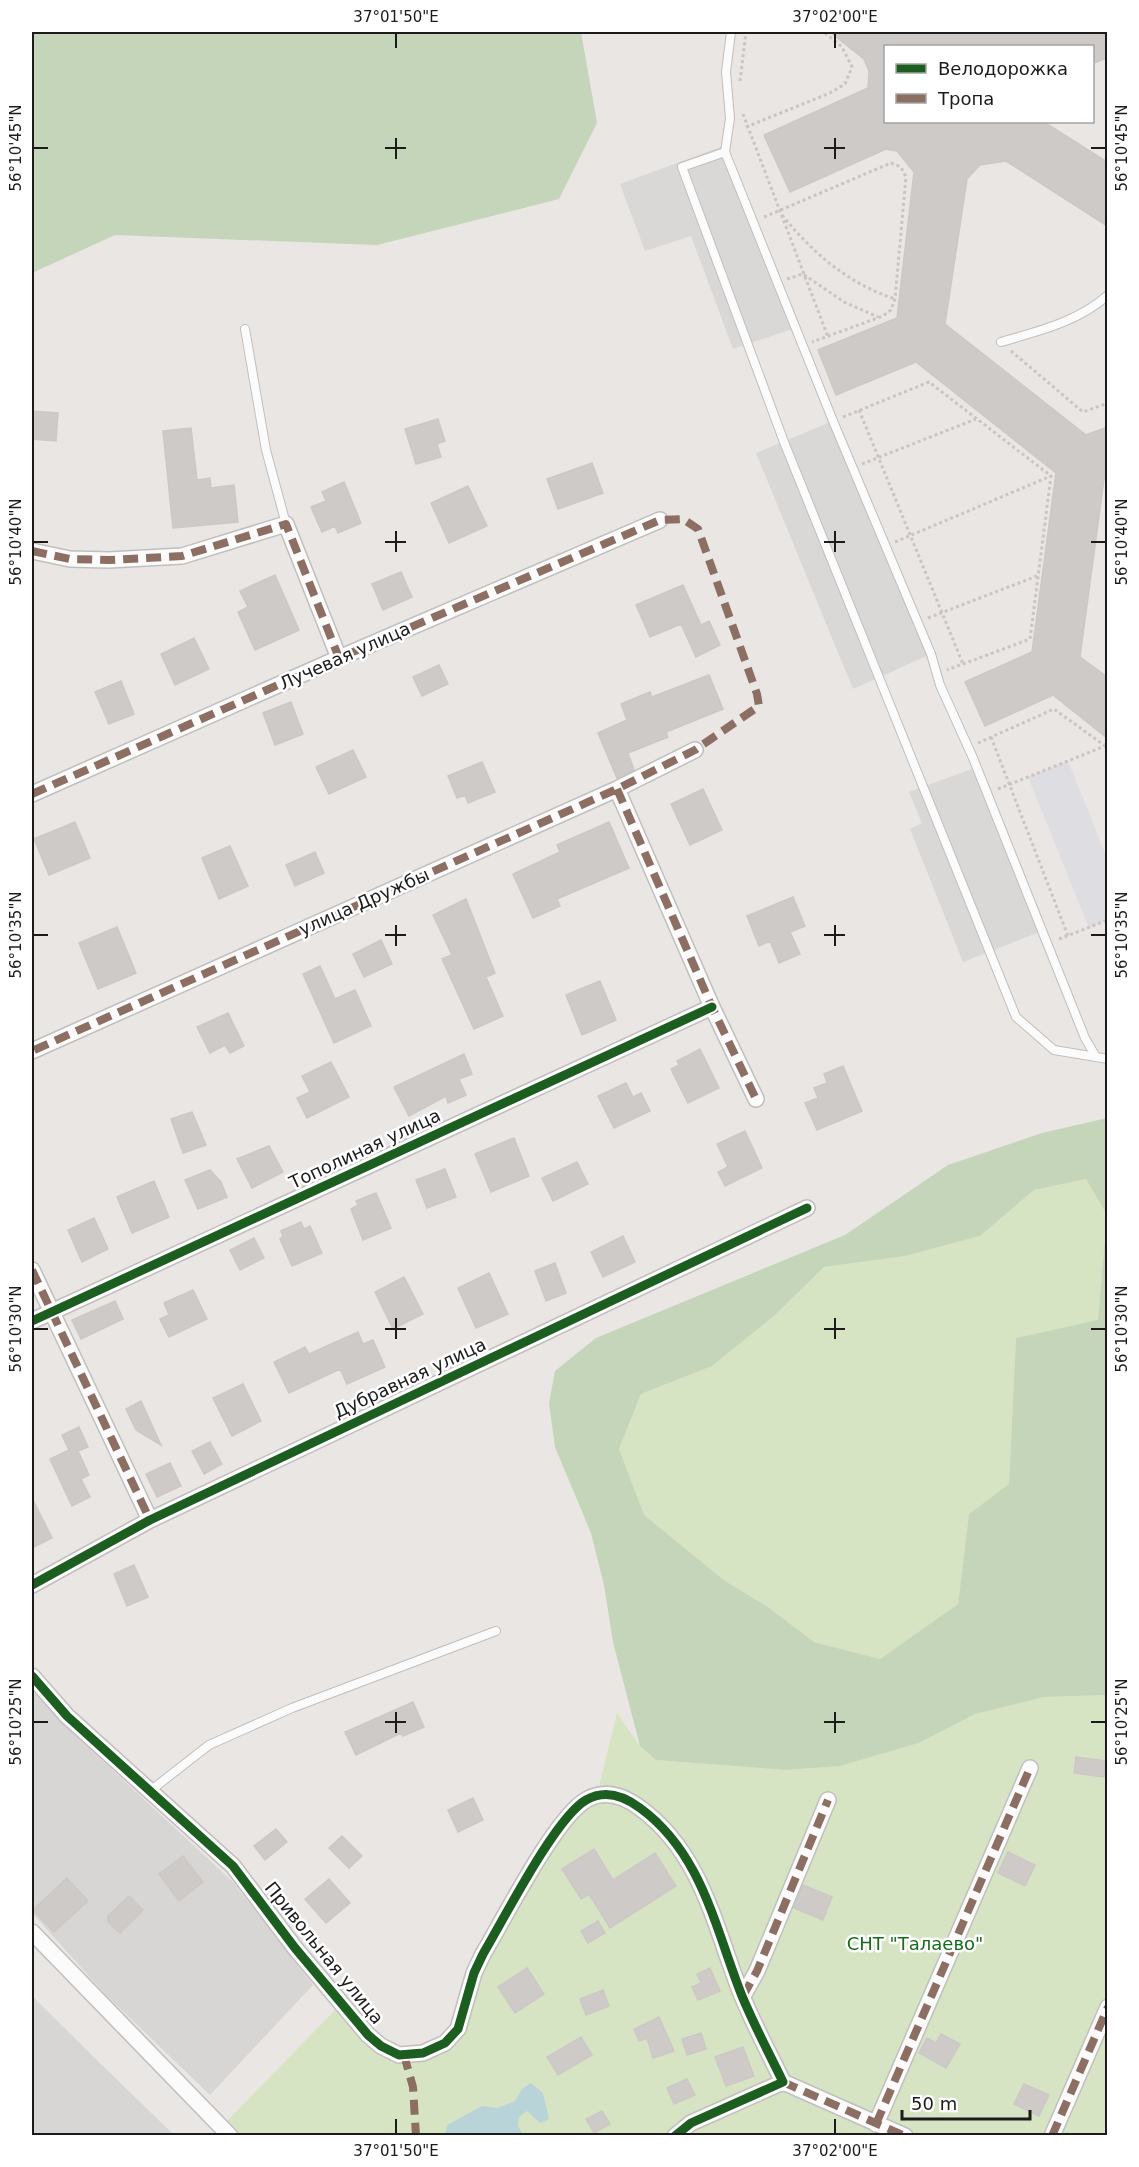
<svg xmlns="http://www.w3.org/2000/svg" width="1139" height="2167" viewBox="0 0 1139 2167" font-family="'DejaVu Sans',sans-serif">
	<rect width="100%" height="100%" fill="#e9e6e3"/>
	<path fill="#d8d6d5" d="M32,1690L65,1726L232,1881L313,1985L210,2095L106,1995L32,1913Z
		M32,1996L104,2067L174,2135H32Z"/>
	<path fill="#d7e4c4" d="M1086,1179L1107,1215L1098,1321L1016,1338L1009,1485L969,1514L958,1604L880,1659L814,1642L768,1607L725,1581L643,1515L619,1449L641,1394L712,1366L775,1315L824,1267L905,1256L980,1236L1034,1190Z
		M1107,1695V2135L230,2136L222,2126L341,2004L398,2055L446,2043L468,1996L554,1834L597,1794L617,1713L640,1746L656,1760L786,1770L840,1766L919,1743L975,1714L1044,1697Z"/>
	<path fill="#c5d5ba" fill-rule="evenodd" d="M32,32H581L597,123L559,199L377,245L115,235L32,273Z
		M1107,1118V1695L1044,1697L975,1714L919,1743L840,1766L786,1770L656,1760L640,1746L613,1642L604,1585L591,1533L555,1447L549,1403L555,1371L596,1338L845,1235L948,1165L1042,1133ZM1086,1179L1107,1215L1098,1320L1016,1338L1009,1484L969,1514L958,1604L880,1659L814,1642L768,1607L725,1581L644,1515L619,1449L641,1394L712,1366L775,1315L824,1267L905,1256L980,1236L1034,1190Z"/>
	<path fill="#d9d8d7" d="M723,146L795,328L733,349L691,236L645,251L620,184Z
		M833,421L931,654L853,689L756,453Z
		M977,767L1042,931L963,962L910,829L922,823L909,792Z"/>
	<path fill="#dedde2" d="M1068,761L1107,858V920L1089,928L1028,777Z"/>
	<path fill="#b9d4d9" d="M531,2083L543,2093L549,2119L540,2123L527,2111L519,2117L518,2126L523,2135H445L447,2125L482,2106L497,2108L515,2101L522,2089Z"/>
	<path fill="#cecac8" stroke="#ccc8c5" stroke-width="1.5" d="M830,32H1107V58L1092,64V46H885V122H1044L1107,162V226L1006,161L980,165L967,179L945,324L1086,435L1107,427V477L1104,479L1080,657L1107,677V738L1053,695L985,726L965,682L1032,652L1056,473L916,362L836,395L818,350L897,318L914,172L897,151L886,149L790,192L764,135L868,88L869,71L864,59Z
		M32,411L58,413L56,441L32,439Z
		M438,419L445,441L437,444L441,457L416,464L405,429Z
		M191,428L197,480L210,478L211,488L234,485L238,522L173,528L163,431Z
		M592,463L603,493L558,509L547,479Z
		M344,482L361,523L338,533L335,526L322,532L311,507L326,501L322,492Z
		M468,486L487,526L449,543L431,503Z
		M401,572L412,597L383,610L372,584Z
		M275,575L299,630L255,650L238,612L248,607L240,591Z
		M683,585L701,625L709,621L720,645L696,657L681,624L650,637L636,605Z
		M194,638L209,669L175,685L161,654Z
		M439,665L448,684L422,696L413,677Z
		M709,675L723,709L666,732L668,737L628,753L634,770L617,778L598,733L627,720L621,704L650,692L652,697Z
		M121,681L134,714L109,724L95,692Z
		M291,702L303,734L275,745L263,713Z
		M353,750L366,777L329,794L316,767Z
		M482,762L495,792L468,803L465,795L457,798L448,776Z
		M703,789L722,830L690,845L671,804Z
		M75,822L90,858L49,875L34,839Z
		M609,822L629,868L557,899L560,906L533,918L513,874L560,852L557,845Z
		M230,846L248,886L219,899L202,858Z
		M315,852L324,873L295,886L286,865Z
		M793,897L805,926L790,932L800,954L779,963L770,941L759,946L747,916Z
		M466,899L495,973L486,977L503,1016L474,1029L442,959L452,955L433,915Z
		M117,927L136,973L98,989L79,943Z
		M381,940L392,964L364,977L353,954Z
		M320,966L335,999L355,990L371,1026L334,1043L303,974Z
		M600,981L616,1020L582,1035L566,995Z
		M228,1013L244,1046L230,1053L225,1045L210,1053L197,1027Z
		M700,1049L719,1088L688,1103L671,1069L679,1065L677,1061Z
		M464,1054L472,1074L459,1079L466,1095L448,1103L446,1096L409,1116L394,1087Z
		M331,1062L349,1097L307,1118L297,1098L310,1092L302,1076Z
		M843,1066L862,1111L817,1130L805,1103L818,1098L814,1088L827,1083L824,1074Z
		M626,1083L633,1097L641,1093L650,1111L614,1128L598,1096Z
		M192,1112L206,1145L183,1153L171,1119Z
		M745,1131L762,1168L725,1186L718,1172L728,1167L717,1144Z
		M514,1138L529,1176L491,1192L475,1154Z
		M269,1146L283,1172L252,1188L237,1159Z
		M577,1162L588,1184L553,1201L542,1178Z
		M445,1169L456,1197L427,1208L416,1180Z
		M210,1170L221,1182L227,1197L198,1209L185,1180Z
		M154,1181L169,1217L132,1233L117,1197Z
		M376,1193L391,1228L363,1240L351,1209L358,1205L356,1201Z
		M94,1218L108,1249L82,1262L68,1230Z
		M301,1222L304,1229L310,1226L322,1253L292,1266L280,1239L283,1236L281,1231Z
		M623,1236L635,1262L603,1277L591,1252Z
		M254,1238L264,1258L240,1270L230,1250Z
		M555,1263L566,1293L546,1301L535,1271Z
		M489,1273L508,1314L476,1328L458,1288Z
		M404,1277L423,1314L393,1329L375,1292Z
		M193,1290L207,1319L169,1337L160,1319L169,1315L164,1303Z
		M115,1301L123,1319L81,1339L72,1320Z
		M358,1332L363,1344L373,1340L385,1367L347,1384L340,1369L289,1393L274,1362L305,1347L309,1354Z
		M243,1384L261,1421L232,1436L213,1398Z
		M141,1401L161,1445L136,1430L126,1409Z
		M79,1427L88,1447L78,1451L89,1475L81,1479L90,1497L72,1506L50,1459L69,1450L62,1435Z
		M210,1442L222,1464L204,1474L192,1451Z
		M170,1463L181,1486L157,1497L146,1474Z
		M32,1498L52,1538L32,1548Z
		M134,1565L148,1597L127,1606L114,1574Z
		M413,1702L424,1727L403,1736L401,1733L356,1755L345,1732Z
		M1076,1757L1106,1761L1104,1777L1074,1773Z
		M473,1798L483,1820L458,1832L448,1810Z
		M276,1829L287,1842L265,1860L254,1846Z
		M342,1836L362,1856L349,1868L329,1848Z
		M594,1849L613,1880L655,1853L676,1886L610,1928L589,1894L581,1899L562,1869Z
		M1008,1852L1035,1865L1025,1886L998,1873Z
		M183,1856L203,1882L179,1901L159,1874Z
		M67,1878L88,1901L54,1932L33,1910Z
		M329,1879L350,1903L326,1923L305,1899Z
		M803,1885L832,1897L823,1920L794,1908Z
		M129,1896L143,1910L120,1933L108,1922V1916Z
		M598,1921L605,1933L588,1943L581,1931Z
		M527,1968L544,1994L515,2013L498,1987Z
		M710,1968L720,1991L698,2000L692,1987L701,1983L697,1974Z
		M603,1990L609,2006L586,2015L580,1999Z
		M659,2017L674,2051L653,2058L647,2038L639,2041L634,2029Z
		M701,2033L706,2049L687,2055L682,2039Z
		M941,2034L960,2044L946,2068L919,2053L927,2038L936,2043Z
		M581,2037L592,2055L558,2075L547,2057Z
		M743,2047L754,2076L726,2086L715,2057Z
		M687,2079L695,2095L674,2104L667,2088Z
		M1024,2084L1049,2095L1039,2116L1014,2104Z
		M602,2111L610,2124L594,2133L586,2119Z"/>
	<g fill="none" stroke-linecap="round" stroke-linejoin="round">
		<defs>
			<path id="lane" d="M725,152L730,118L726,72L731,32
				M245,329L266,450L286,524
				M1001,342C1038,331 1078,322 1108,295
				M1096,1057L1085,1038L973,758L940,685L931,654L833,421L725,152L682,167L784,442L1016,1017L1054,1050L1108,1059
				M150,1791L209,1745L292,1708L496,1631"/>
			<path id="street" d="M32,551L70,559L109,560L182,556L286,524L339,658
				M617,789L712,1007L756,1099
				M32,794L339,658L660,520
				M32,1051L617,789L695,750
				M32,1270L150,1520
				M32,1321L712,1007
				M32,1585L150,1520L807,1208
				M32,1676L67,1716L233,1866L295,1948L368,2035L381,2046L399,2055L423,2053L445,2043L458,2029L474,1973L483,1954C504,1919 555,1818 586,1800C605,1789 624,1796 640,1808C702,1853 715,1928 742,1996C754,2025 769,2053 783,2082L691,2123L675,2136
				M32,1932L230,2136
				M743,1996L757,1971L828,1800
				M783,2082L905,2136
				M876,2124L1030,1768
				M1052,2136L1108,2007"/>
		</defs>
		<use href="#lane" stroke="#c0bfbe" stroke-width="10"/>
		<use href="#street" stroke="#c0bfbe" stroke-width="18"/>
		<path stroke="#cfc3c2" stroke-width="3" stroke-dasharray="3 3" stroke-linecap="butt" d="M740,81L746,32
			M743,114L828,337
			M746,127L830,93L845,84L852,67L842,47L824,32
			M782,215C813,253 847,283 895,299
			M764,217L891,163L901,167L906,177L895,299L891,310L883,316L812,342
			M787,279L803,274L844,302L878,317
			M1011,351L1083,412L1108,403
			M859,410L963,664
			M843,417L929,382L1051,476L1030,639L947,670
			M862,464L976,419
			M895,542L1051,476
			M928,618L1037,576
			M991,737L1068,936
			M978,743L1054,709L1108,748
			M998,789L1105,746
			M1059,939L1108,920"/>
		<use href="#lane" stroke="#fcfbfb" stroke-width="8"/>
		<use href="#street" stroke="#fcfbfb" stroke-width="15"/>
		<path stroke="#8d6e63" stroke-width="8" stroke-dasharray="15 8" stroke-linecap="butt" d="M32,551L70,559L109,560L182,556L286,524L339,658
			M617,789L712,1007L756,1099
			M32,794L339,658L660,520L683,519L698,529L757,694L759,706L695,750L617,789L32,1051
			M32,1270L150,1520
			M743,1996L757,1971L828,1800
			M404,2055L413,2087L416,2136
			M783,2082L905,2136
			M876,2124L1030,1768
			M1052,2136L1108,2007"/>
		<defs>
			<path id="cycleway" d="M32,1321L712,1007
				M32,1585L150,1520L807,1208
				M32,1676L67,1716L233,1866L295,1948L368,2035L381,2046L399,2055L423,2053L445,2043L458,2029L474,1973L483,1954C504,1919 555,1818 586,1800C605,1789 624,1796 640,1808C702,1853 715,1928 742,1996C754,2025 769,2053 783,2082L691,2123L675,2136"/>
		</defs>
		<use href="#cycleway" stroke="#fff" stroke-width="13"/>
		<use href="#cycleway" stroke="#1b5e20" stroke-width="9"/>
	</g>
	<path fill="none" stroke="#1b1b1b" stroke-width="2" d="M396,33V48M835,33V48M396,138V159M835,138V159M33,148H48M385,148H406M824,148H845M1091,148H1106M396,531V552M835,531V552M33,542H48M385,542H406M824,542H845M1091,542H1106M396,925V946M835,925V946M33,935H48M385,935H406M824,935H845M1091,935H1106M396,1318V1339M835,1318V1339M33,1329H48M385,1329H406M824,1329H845M1091,1329H1106M396,1712V1733M835,1712V1733M33,1722H48M385,1722H406M824,1722H845M1091,1722H1106M396,2119V2134M835,2119V2134"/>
	<g text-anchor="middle" stroke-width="5" stroke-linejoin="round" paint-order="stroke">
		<g font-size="18" fill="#1b1b1b" stroke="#fff">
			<text transform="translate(345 656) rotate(-24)" y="6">Лучевая улица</text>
			<text transform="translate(364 902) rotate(-24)" y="6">улица Дружбы</text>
			<text transform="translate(365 1149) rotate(-25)" y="6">Тополиная улица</text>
			<text transform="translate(410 1378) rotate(-25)" y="6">Дубравная улица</text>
			<text transform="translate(324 1953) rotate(51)" y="6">Привольная улица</text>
		</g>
		<g font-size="18" fill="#156c19" stroke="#fff">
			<text x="915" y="1950">СНТ "Талаево"</text>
		</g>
	</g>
	<rect width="1139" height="2167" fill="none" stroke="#ffffff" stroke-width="66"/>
	<rect x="884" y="45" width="210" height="78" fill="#ffffff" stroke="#a4a4a4" stroke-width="1.5"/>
	<rect x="896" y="64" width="30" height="9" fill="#1b5e20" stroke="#a4a4a4" stroke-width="1.5"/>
	<text x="938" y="75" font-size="18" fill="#1b1b1b">Велодорожка</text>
	<rect x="896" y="94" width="30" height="9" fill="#8d6e63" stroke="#a4a4a4" stroke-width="1.5"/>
	<text x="938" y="105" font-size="18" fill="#1b1b1b">Тропа</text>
	<path d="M902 2110v9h128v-9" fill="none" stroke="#1b1b1b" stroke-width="3"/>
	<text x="911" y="2110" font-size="18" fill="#1b1b1b" stroke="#ffffff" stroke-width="4.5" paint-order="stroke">50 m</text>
	<rect x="33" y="33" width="1073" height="2101" fill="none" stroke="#1b1b1b" stroke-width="2"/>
	<g font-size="15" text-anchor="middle" fill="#1b1b1b">
		<text x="396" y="22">37°01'50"E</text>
		<text x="835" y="22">37°02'00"E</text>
		<text transform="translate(16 148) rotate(-90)" y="5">56°10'45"N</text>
		<text transform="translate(1122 148) rotate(-90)" y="5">56°10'45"N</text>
		<text transform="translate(16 542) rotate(-90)" y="5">56°10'40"N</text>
		<text transform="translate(1122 542) rotate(-90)" y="5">56°10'40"N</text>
		<text transform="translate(16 935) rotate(-90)" y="5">56°10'35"N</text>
		<text transform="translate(1122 935) rotate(-90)" y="5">56°10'35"N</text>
		<text transform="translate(16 1329) rotate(-90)" y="5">56°10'30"N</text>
		<text transform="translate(1122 1329) rotate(-90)" y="5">56°10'30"N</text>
		<text transform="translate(16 1722) rotate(-90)" y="5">56°10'25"N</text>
		<text transform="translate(1122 1722) rotate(-90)" y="5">56°10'25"N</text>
		<text x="396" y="2156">37°01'50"E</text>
		<text x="835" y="2156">37°02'00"E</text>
	</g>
</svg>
